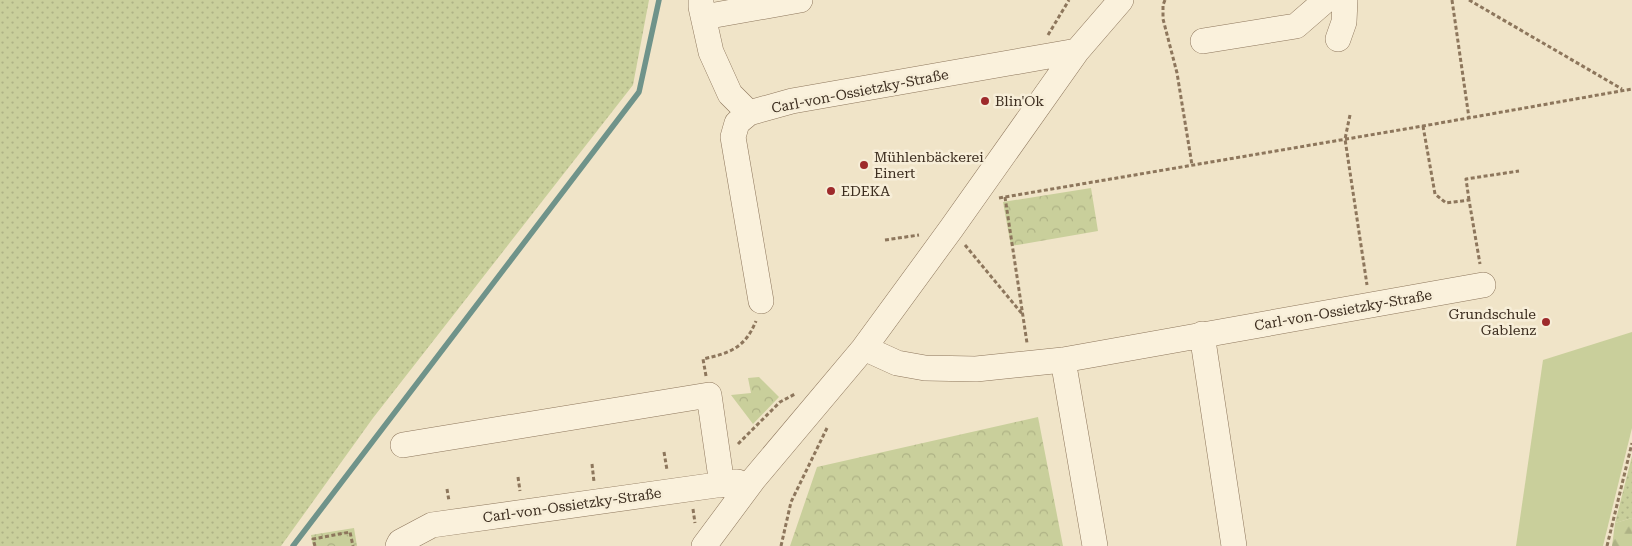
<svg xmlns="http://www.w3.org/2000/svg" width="1632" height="546" viewBox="0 0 1632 546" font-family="'Roboto Serif',serif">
	<defs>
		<pattern id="grass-dots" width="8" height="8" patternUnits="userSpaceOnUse" patternTransform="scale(1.25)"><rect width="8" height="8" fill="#c9cf9b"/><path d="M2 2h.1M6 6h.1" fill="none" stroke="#aeb285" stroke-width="1.8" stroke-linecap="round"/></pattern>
		<pattern id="forest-firs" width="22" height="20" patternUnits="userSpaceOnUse" patternTransform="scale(1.25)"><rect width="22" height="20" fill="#c9cf9b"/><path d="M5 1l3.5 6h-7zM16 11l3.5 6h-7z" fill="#aeb285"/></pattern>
		<pattern id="park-crowns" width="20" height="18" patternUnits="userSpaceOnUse" patternTransform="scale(1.25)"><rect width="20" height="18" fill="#c9cf9b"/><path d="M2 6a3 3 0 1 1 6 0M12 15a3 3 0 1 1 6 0" fill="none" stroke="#aeb285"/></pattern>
	</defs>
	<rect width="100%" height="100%" fill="#f0e4c8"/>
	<path fill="url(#grass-dots)" d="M0,0H649L633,85L373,418L281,546H0Z
		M1632,456V518L1615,523Z"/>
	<path fill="url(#forest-firs)" d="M1632,518V546H1612L1615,523Z"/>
	<path fill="url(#park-crowns)" d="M1091,188L1098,231L1011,246L1003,202Z
		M759,377L779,397L753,424L731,395L751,393L748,378Z
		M1038,417L1063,546H790L817,467Z
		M354,528L357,546H313L311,535Z"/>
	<path fill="#c9cf9b" d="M1632,332V428L1603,546H1516L1543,360Z"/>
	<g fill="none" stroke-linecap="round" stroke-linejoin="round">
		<path stroke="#6f938a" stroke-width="5.5" d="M293,546L639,92L659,0"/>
		<defs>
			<path id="minor" d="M701,0V7L711,52L730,94L749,113
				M704,17L800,0
				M1338,39L1344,22L1345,0
				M1203,41L1296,26L1326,0
				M761,301L733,137L737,123L749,113L792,101L1077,51
				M1202,334L1234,546
				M864,348L897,363L925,368L976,369L1063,360L1483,285
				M1063,360L1095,546
				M403,445L709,395L722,485
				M398,546L400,542L432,525L738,482
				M704,546L753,480L864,348L951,229L1077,51L1121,0"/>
		</defs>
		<use href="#minor" stroke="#8d765c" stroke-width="26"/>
		<path stroke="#8d765c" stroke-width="3" stroke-dasharray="4 2.5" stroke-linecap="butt" d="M1165,0L1163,5V19L1177,73L1192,165
			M1452,0L1469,118
			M1469,0L1622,89
			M1048,35L1069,0
			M1350,115L1345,139L1367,285
			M1423,126L1435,194L1446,203L1469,200L1480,264
			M1005,197L1027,343
			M999,198L1423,126L1632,89
			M1469,200L1466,179L1519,171
			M885,240L919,235
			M965,245L1023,315
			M706,376L703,359C730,353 745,348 756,321
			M738,444L780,402L795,394
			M664,452L667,470
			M592,464L594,482
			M518,477L520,491
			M447,489L449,501
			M693,509L695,523
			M315,546L313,539L350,532L353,546
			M781,546L791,502L827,428
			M1607,546L1632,443"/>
		<use href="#minor" stroke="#faf1dc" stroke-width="25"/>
	</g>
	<g fill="#9e2a2b" stroke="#f7eed8" stroke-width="2">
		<circle cx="985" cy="101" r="5"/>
		<circle cx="864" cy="165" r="5"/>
		<circle cx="831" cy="191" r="5"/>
		<circle cx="1546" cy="322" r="5"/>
	</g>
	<g text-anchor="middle" stroke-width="5" stroke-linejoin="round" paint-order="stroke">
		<g font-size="14" fill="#3d2e20" stroke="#f7eed8">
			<text transform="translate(860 91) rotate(-11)" y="5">Carl-von-Ossietzky-Straße</text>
			<text transform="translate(1343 310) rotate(-10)" y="5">Carl-von-Ossietzky-Straße</text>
			<text transform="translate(572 505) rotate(-8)" y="5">Carl-von-Ossietzky-Straße</text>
		</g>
		<g font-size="14" fill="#3d2e20" stroke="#f7eed8" text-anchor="start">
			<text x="995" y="106">Blin'Ok</text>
			<text x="874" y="162">Mühlenbäckerei<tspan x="874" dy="16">Einert</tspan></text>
			<text x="841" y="196">EDEKA</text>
			<text x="1536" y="319" text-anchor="end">Grundschule<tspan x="1536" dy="16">Gablenz</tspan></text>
		</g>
	</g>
</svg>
